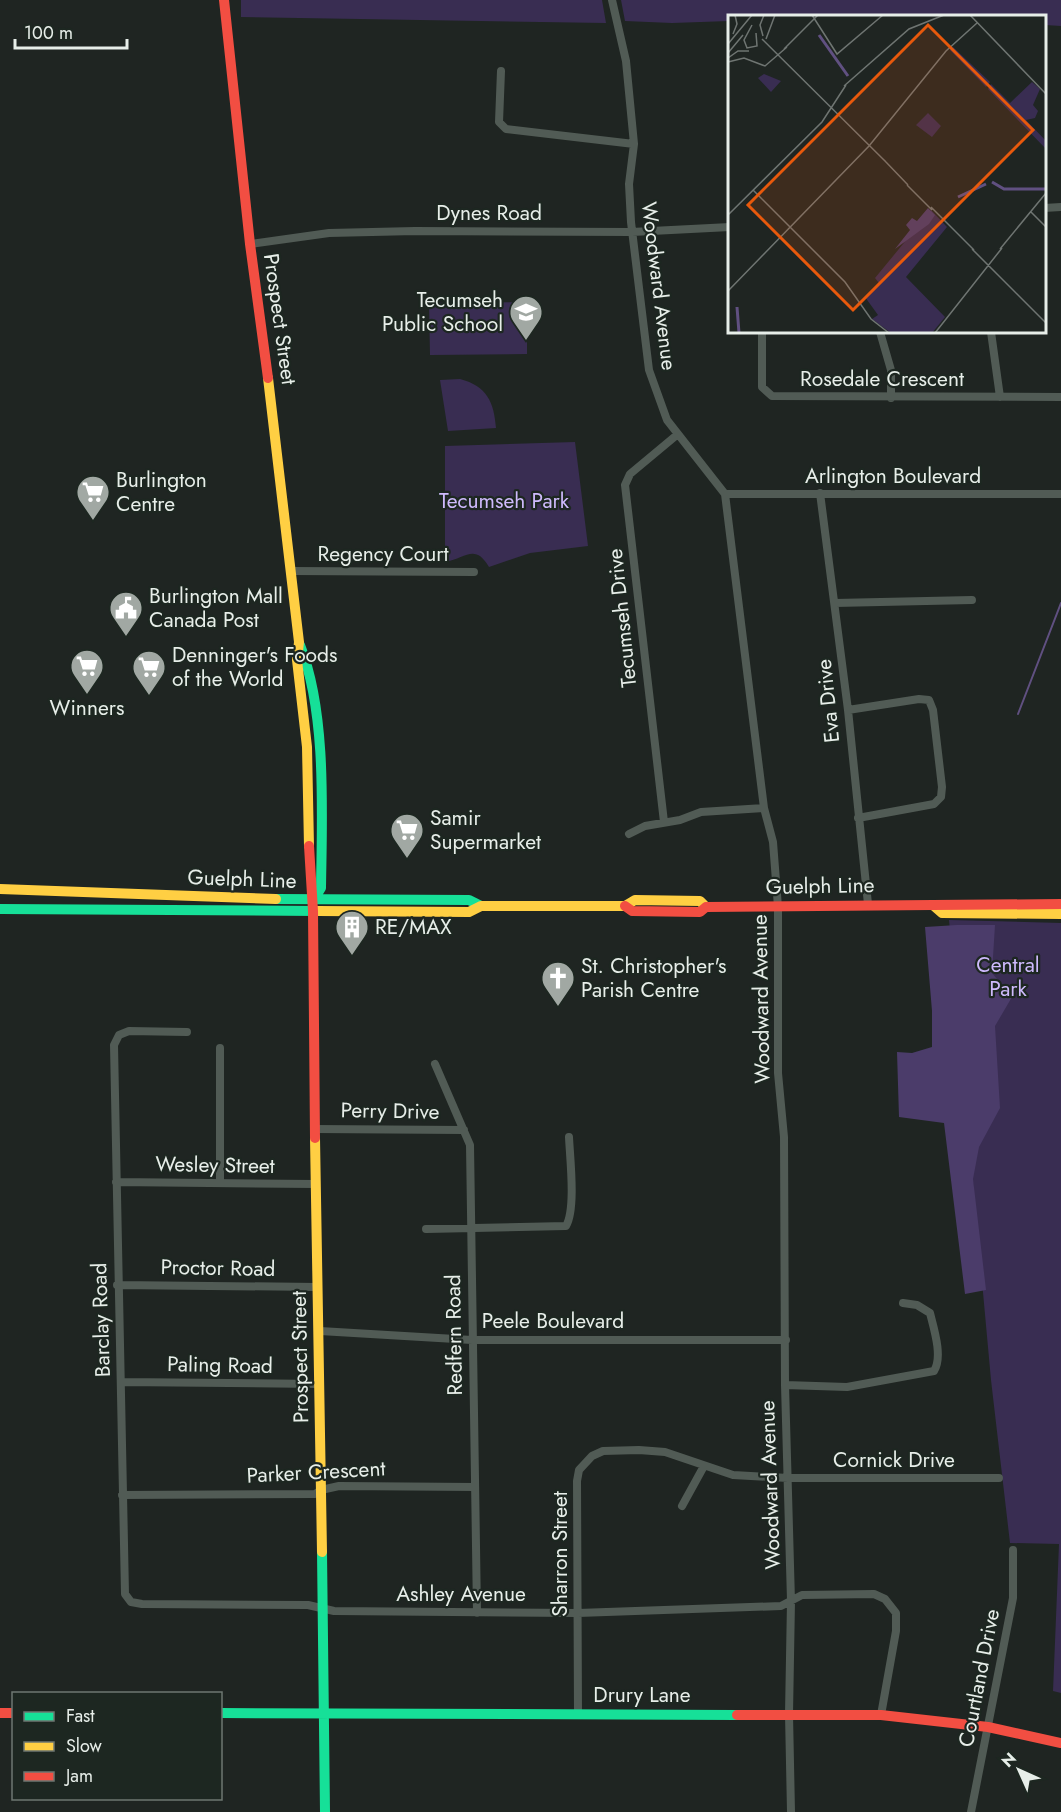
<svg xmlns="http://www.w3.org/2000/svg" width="1061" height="1812" viewBox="0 0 1061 1812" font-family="Jost,sans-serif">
	<rect width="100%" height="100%" fill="#1f2522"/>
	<path fill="#392d52" d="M241,0H602L606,23L241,17Z
		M621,0H1061V26L1045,25L1044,16H730L729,21L672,23L625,21Z
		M527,302V354L430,355L429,303Z
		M460,379C487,386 494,402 496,428L448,431L440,380Z
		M575,442L588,546L530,553L489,567C475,543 466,558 445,562V446Z
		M949,920L1061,923V1693L1053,1691L1059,1544L1010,1543L991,1380Z"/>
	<path fill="#4b3c6a" d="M957,925H995L992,973L1012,997L995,1026L1000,1108L979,1147L973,1179L986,1290L965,1294L944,1123L899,1117L897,1052L912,1053L932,1047V1011L925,927Z"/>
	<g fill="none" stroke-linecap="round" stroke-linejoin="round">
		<path stroke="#605081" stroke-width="2" d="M1018,714L1061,603"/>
		<path stroke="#515b55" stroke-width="8" d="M612,0L626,61L634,144L629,184L631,222L649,370L667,420L725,494L764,808L773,842L778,907V1073L784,1137L785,1385L791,1601L789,1714L791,1812
			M501,71L499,122L506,129L634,144
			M1044,208L1061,207
			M250,244L329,233L415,231L632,232L730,227
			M762,332V387L772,396L1061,397
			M880,332L891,370V398
			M991,332L1000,397
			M820,493L848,710L868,904
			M725,494H1061
			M291,571L474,572
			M835,603L972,600
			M848,710L919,699L929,700L933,710L942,787L941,797L934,804L858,818
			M664,822L625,485L630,474L678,434
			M629,834L645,826L680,820L701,812L764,808
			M187,1032L129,1031L119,1035L114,1045L125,1594L131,1602L142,1604L308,1605L334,1611L578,1613L781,1606L802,1595L874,1594L885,1599L896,1613V1631L881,1715
			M220,1048V1182
			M435,1064L470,1145L477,1613
			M314,1129L464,1130
			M116,1182L315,1184
			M426,1229L566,1226C576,1209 570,1159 569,1137
			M117,1285L318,1287
			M320,1331L472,1340H786
			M121,1382L320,1384
			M785,1385L847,1387L934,1371C943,1357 934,1329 930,1313L917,1305L903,1303
			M122,1495L315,1494L321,1490L339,1486L475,1487
			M682,1506L704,1466
			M578,1714L577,1481L579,1470L592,1456L603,1451L639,1450L665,1452L733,1475L788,1478H999
			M971,1812L1013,1598V1550"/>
		<path stroke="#16e098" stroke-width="10" d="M300,645C327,713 322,815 321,888L313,901
			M276,899L469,900L481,906
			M0,909L318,911
			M322,1552L325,1812
			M220,1713L737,1715"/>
		<path stroke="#ffcf43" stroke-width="10" d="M268,378L299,642L297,660L307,747L309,846
			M0,889L276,899
			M934,906L942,913L1061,914
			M318,911L469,912L481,906H625L635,900L700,901L706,907
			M315,1138L322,1552"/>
		<path stroke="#f24e42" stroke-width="10" d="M224,0L250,244L268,378
			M309,846L313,911L315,1138
			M625,906L632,911L700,912L706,907L1061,904
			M0,1713H14
			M737,1715H881L988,1727L1061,1743"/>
	</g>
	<defs>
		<symbol id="school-pin" viewBox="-11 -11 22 30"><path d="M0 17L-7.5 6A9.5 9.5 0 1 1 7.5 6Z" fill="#a1a8a3" stroke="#1d2721"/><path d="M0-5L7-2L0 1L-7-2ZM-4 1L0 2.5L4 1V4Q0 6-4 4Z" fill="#fff"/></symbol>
		<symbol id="supermarket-pin" viewBox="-11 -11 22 30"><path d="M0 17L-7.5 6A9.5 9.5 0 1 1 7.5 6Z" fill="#a1a8a3" stroke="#1d2721"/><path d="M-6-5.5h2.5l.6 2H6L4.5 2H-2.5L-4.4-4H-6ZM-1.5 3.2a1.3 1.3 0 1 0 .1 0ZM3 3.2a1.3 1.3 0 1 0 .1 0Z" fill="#fff"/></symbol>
		<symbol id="civic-pin" viewBox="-11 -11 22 30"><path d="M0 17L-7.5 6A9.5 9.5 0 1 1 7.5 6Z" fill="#a1a8a3" stroke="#1d2721"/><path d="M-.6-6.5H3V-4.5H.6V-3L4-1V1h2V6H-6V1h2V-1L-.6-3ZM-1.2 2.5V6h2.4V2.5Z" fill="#fff"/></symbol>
		<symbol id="building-pin" viewBox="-11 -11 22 30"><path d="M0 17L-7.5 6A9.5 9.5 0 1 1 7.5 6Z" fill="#a1a8a3" stroke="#1d2721"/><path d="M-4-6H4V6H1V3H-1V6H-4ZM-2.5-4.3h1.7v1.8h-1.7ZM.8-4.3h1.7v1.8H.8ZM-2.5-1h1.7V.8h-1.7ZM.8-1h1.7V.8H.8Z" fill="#fff"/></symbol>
		<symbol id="church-pin" viewBox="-11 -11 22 30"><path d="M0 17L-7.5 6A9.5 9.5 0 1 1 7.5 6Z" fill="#a1a8a3" stroke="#1d2721"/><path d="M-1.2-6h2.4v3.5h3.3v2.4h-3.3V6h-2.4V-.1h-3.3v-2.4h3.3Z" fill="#fff"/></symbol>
	</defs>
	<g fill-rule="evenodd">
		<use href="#school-pin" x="507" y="293" width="38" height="52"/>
		<use href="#supermarket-pin" x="74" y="473" width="38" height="52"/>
		<use href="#civic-pin" x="107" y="589" width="38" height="52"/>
		<use href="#supermarket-pin" x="68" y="647" width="38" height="52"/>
		<use href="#supermarket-pin" x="130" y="648" width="38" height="52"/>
		<use href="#supermarket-pin" x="388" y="811" width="38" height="52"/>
		<use href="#building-pin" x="333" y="908" width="38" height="52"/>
		<use href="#church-pin" x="539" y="959" width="38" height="52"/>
	</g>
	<g text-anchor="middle" stroke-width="4.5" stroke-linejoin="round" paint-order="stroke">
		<g font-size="21" fill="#e7eee9" stroke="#1d2721">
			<text x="489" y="220">Dynes Road</text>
			<text transform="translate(659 286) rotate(83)" y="7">Woodward Avenue</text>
			<text transform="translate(280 319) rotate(82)" y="7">Prospect Street</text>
			<text x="882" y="386">Rosedale Crescent</text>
			<text x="893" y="483">Arlington Boulevard</text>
			<text x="383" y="561">Regency Court</text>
			<text transform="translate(622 618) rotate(-96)" y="7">Tecumseh Drive</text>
			<text transform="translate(828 701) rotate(-96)" y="7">Eva Drive</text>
			<text transform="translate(242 879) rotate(2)" y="7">Guelph Line</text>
			<text transform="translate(820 886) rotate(-1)" y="7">Guelph Line</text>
			<text transform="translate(761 999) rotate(-91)" y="7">Woodward Avenue</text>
			<text transform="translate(390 1111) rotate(1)" y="7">Perry Drive</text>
			<text transform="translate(215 1165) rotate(1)" y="7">Wesley Street</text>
			<text transform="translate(218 1268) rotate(1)" y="7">Proctor Road</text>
			<text transform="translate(101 1320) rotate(-92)" y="7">Barclay Road</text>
			<text x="553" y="1328">Peele Boulevard</text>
			<text transform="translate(454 1335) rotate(-91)" y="7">Redfern Road</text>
			<text transform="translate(300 1357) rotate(-91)" y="7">Prospect Street</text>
			<text transform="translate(220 1365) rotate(1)" y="7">Paling Road</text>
			<text x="894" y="1467">Cornick Drive</text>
			<text transform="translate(316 1472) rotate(-3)" y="7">Parker Crescent</text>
			<text transform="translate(770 1485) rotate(-92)" y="7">Woodward Avenue</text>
			<text transform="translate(560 1554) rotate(-90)" y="7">Sharron Street</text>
			<text x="461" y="1601">Ashley Avenue</text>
			<text transform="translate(979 1678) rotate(-79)" y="7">Courtland Drive</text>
			<text x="642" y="1702">Drury Lane</text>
		</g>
		<g font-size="21" fill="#e7eee9" stroke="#1d2721" text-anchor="start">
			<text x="503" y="307" text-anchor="end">Tecumseh<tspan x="503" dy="24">Public School</tspan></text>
			<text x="116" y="487">Burlington<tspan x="116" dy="24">Centre</tspan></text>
			<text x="149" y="603">Burlington Mall<tspan x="149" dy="24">Canada Post</tspan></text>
			<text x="172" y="662">Denninger's Foods<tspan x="172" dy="24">of the World</tspan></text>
			<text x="87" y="715" text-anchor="middle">Winners</text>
			<text x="430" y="825">Samir<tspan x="430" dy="24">Supermarket</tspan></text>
			<text x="375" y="934">RE/MAX</text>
			<text x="581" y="973">St. Christopher's<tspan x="581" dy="24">Parish Centre</tspan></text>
		</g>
		<g font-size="21" fill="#cebafc" stroke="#1d2721">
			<text x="504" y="508">Tecumseh Park</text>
			<text x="1008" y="972">Central<tspan x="1008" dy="24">Park</tspan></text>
		</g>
	</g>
	<g transform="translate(728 15)">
		<rect width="318" height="318" fill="#1f2522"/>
		<path d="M225,32L262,67L258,72L222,35ZM36,59L53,66L43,77L30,63ZM304,67L312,74L305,90L310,96L307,103L298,105L318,126V134L260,74L263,69L282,88ZM200,98L213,111L204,122L188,110ZM203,195L219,212L178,262L217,302L204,318H163L144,304L150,300L137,282L151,268L147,263Z" fill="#392d52"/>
		<path d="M200,193L207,200L201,209L167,234L182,215L178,210L184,203L189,206Z" fill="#4b3c6a"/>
		<path fill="none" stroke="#605081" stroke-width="3" d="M91,20L120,61M264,167L276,174H318M230,182L258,169M9,292L11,318"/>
		<path fill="none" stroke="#6f7572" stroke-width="1.5" d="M84,0L109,39L155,0M242,0L318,79M24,10L16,25L19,33L29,31L28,18M5,19L9,9L7,0M35,21L32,10L36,0M34,24L158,147M38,24L47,0M0,29L24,0M56,34L90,0M0,38L15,20M0,43L10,36H21M0,47L16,43L37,51L59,32M116,71L181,14L216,0M157,146L180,170M179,170L204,195M25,175L117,267L143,304L161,318M203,192L246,235M303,197L318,212M0,200L94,107L118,70M244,234L318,308M272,234L318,178M0,276L141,131L218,36L249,8M207,318L274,233"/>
		<path fill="#e8590c" fill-opacity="0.15" stroke="#e8590c" stroke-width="3" d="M200,10L305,115L125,295L20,190Z"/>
		<rect width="318" height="318" fill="none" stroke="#e7eee9" stroke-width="3"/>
	</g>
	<rect x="12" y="1692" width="210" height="108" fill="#1d2721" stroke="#6e7771" stroke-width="1.5"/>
	<rect x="24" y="1712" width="30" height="9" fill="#16e098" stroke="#6e7771" stroke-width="1.5"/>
	<text x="66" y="1722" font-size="18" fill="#e7eee9">Fast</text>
	<rect x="24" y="1742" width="30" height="9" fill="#ffcf43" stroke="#6e7771" stroke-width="1.5"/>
	<text x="66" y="1752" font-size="18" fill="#e7eee9">Slow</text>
	<rect x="24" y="1772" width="30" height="9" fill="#f24e42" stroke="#6e7771" stroke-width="1.5"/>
	<text x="66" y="1782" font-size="18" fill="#e7eee9">Jam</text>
	<g transform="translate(1019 1770) rotate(315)" stroke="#1d2721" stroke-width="4.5" paint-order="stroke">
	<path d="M0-4.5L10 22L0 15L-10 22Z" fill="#e7eee9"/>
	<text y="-9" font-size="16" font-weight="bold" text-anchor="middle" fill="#e7eee9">N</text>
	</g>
	<path d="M15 39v9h112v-9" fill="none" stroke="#e7eee9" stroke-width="3"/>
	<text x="24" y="39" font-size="18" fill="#e7eee9" stroke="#1d2721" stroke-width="4.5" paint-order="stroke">100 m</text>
</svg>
